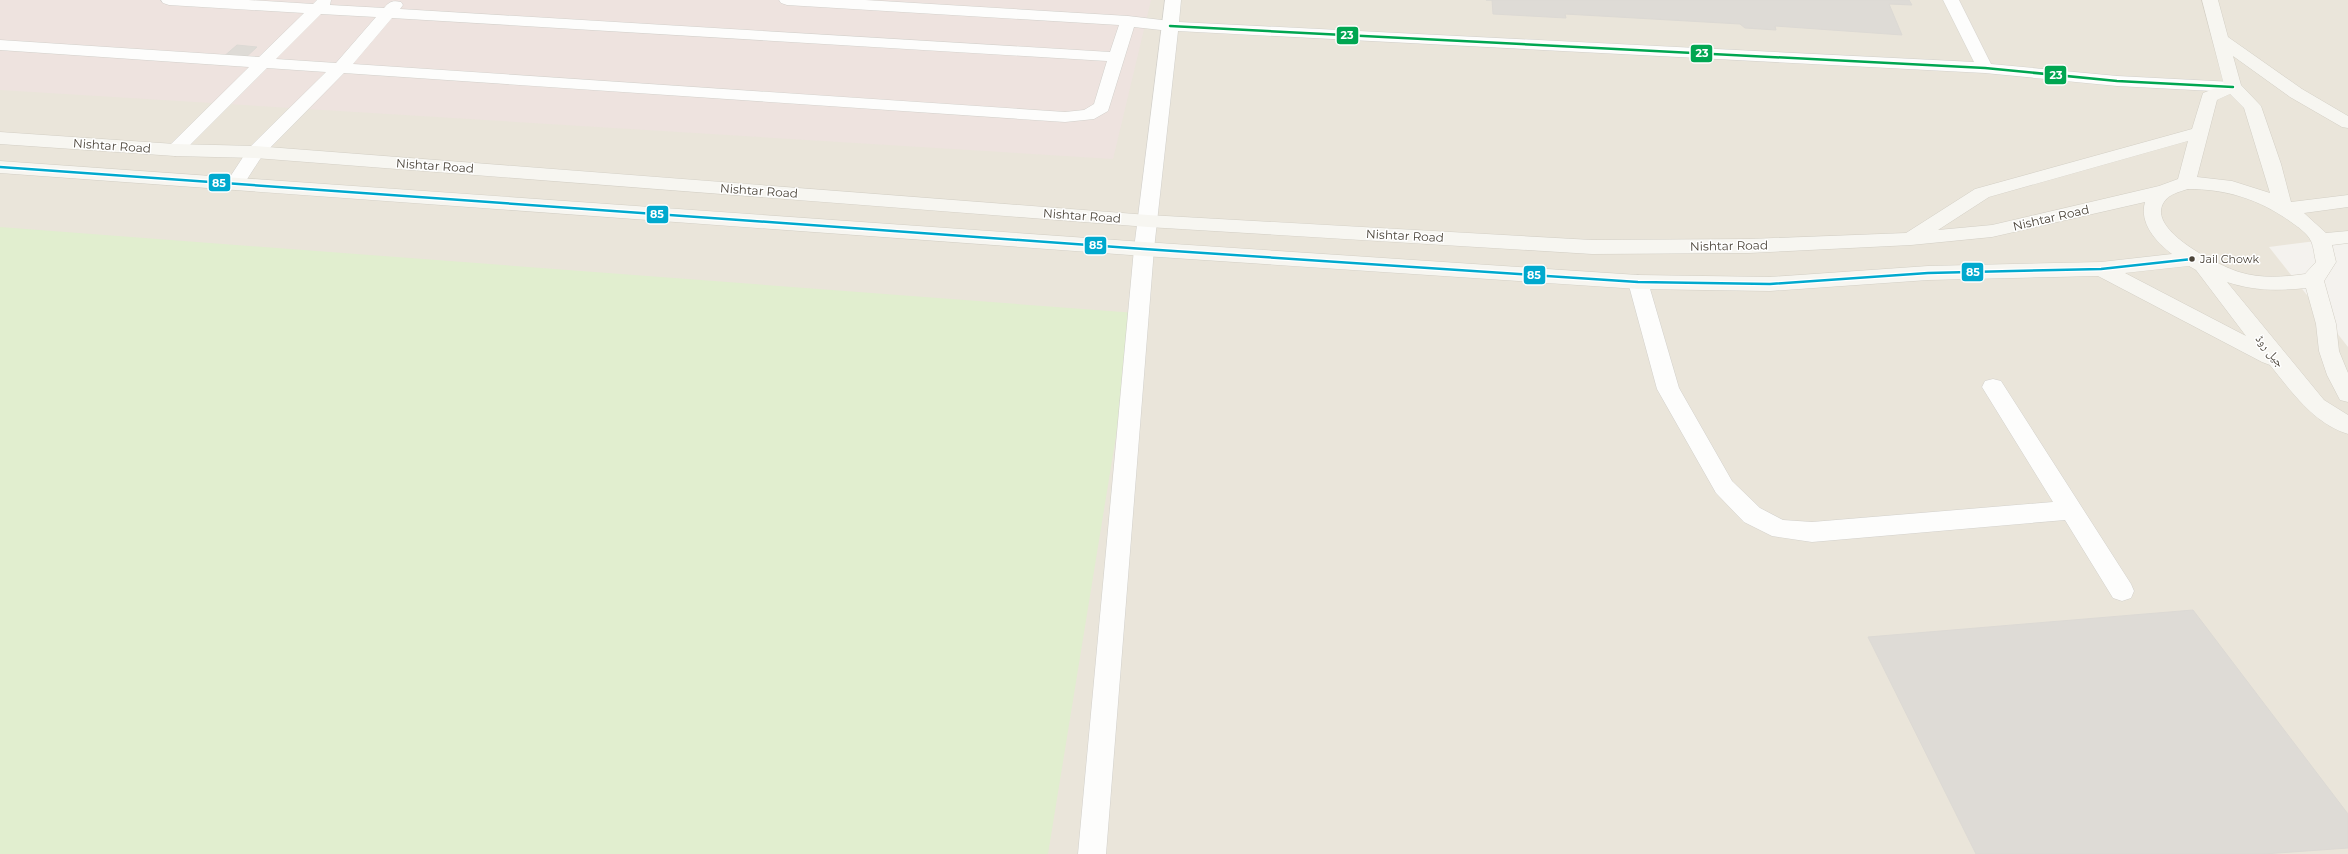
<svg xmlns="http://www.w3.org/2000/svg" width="2348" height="854" viewBox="0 0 2348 854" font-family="Montserrat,'Noto Naskh Arabic',sans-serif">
	<rect width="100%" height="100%" fill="#f4f2ee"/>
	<path fill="#eae5da" d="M0,0H2348V237L2269,247L2348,347V854H0Z"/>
	<path fill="#eee3df" d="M0,0H1151L1113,159L0,90Z"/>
	<path fill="#e1eecf" d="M0,227L1136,313L1048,854H0Z"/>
	<path fill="#dedbd6" stroke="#dcd9d4" d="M1486,0H1909L1912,5L1889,4L1902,35L1775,26L1776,30L1745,28L1740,24L1565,14L1566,18L1493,14L1492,0Z
		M237,45L257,47L243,60L222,58Z
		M2193,610L2348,814V848L2264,854H1976L1868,637Z"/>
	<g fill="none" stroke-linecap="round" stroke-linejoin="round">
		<defs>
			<path id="service" d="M161,0H248L313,4L317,0H331L330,5L384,8C389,2 392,0 401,2L403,5L400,9L1110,52L1119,25L787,5L781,3L779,0H865L1128,16L1170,21L1176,23L1178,26L1176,29L1170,31L1134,27L1108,111L1094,119L1065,122L344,73L262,156L242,187L235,189L228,187L226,183L249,148L326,72L267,68L181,154L175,156L169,154L166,150L169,146L249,67L0,50V40L259,57L304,13L169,5L163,3ZM321,14L376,17L336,63L276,59ZM392,18L1107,61L1094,104L1084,110L1065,112L353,64Z
				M1638,275L1645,277L1648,282L1679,388L1732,481L1760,508L1783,520L1812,522L2053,502L1982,387L1985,381L1993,379L2001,381L2131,584L2134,591L2131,598L2122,601L2113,598L2065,520L1812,542L1772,536L1744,522L1716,493L1657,389L1628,282L1631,277Z"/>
			<path id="minor" d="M1165,0H1181L1179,22L1974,62L1943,0H1959L1991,64L2117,76L2233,82L2239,83L2242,87L2239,91L2233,92L2117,86L1985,73L1178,31L1154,249L1106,854H1078L1134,249Z"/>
			<path id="secondary" d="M2202,0H2218L2228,37L2302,89L2348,116V128L2342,127L2290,97L2233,56L2241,85L2261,106L2281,164L2291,202L2348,195V207L2304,213L2326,233L2348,231V243L2332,245L2336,262L2324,281L2336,324L2339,351L2348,373V402L2340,400L2327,375L2319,351L2316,324L2306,288C2278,291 2254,291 2227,282L2324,400L2348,415V434C2313,423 2292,392 2270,365L2262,362L2098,276L1928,280L1770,291L1638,289L1144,256L0,173V161L1144,242L1638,275L1770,277L1928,266L2101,262L2172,254C2156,242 2139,223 2145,202L1992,237L1911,245L1749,253L1592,254L1148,227L255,158L175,156L0,144V132L175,144L255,146L1148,215L1592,240L1749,239L1906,233L1975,189L2192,129L2203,93L2224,85ZM2230,94L2244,108L2270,193L2232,181L2197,177L2217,100ZM2188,141L2178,179L2159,186L1992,225L1938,230L1989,197ZM2188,189C2226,189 2259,199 2291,222C2298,227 2307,233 2311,241C2314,247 2314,255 2316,262L2305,274C2283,277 2262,279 2239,272C2220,266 2145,230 2164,202C2169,194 2179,192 2188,189ZM2189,266L2196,270L2246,336L2125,273Z"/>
		</defs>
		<use href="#service" stroke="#d2d0cb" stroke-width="1"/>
		<use href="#minor" stroke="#d2d0cb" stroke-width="1"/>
		<use href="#secondary" stroke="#d3cfc5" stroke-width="1"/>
		<use href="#service" fill="#fdfdfc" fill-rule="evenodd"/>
		<use href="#minor" fill="#fdfdfc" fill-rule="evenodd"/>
		<use href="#secondary" fill="#f7f6f1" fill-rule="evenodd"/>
		<defs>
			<path id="bus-1" d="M1170,26L1985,68L2117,81L2233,87"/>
			<path id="bus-2" d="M0,167L1144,249L1638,282L1770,284L1928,273L2101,269L2192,259"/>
		</defs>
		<use href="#bus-1" stroke="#fff" stroke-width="5"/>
		<use href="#bus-2" stroke="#fff" stroke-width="5"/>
		<use href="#bus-1" stroke="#00a651" stroke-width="2.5"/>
		<use href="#bus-2" stroke="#00a9ce" stroke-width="2.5"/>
	</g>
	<circle fill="#4b4439" stroke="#fff" stroke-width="1.5" cx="2192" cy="259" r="3.5"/>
	<g text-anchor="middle" stroke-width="3" stroke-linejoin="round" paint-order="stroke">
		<g font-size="11" fill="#4b4439" stroke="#fff" text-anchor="start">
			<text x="2200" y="263">Jail Chowk</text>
		</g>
		<g font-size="12" fill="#4b4439" stroke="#fff">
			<text transform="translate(112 146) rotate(4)" y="4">Nishtar Road</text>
			<text transform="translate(435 166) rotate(4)" y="4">Nishtar Road</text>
			<text transform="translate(759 191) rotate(4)" y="4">Nishtar Road</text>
			<text transform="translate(1082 216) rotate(4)" y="4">Nishtar Road</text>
			<text transform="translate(2051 218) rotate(-13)" y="4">Nishtar Road</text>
			<text transform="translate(1405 236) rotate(3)" y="4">Nishtar Road</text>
			<text transform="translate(1729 246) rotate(-1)" y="4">Nishtar Road</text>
			<text transform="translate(2270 351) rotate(51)" y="4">جیل روڈ</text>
		</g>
	</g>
	<g stroke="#fff" stroke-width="1.5">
		<rect x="1336" y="26" width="23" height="19" rx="4" fill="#00a651"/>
		<rect x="1690" y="44" width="23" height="19" rx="4" fill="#00a651"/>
		<rect x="2044" y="65" width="23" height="20" rx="4" fill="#00a651"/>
		<rect x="208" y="173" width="23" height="19" rx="4" fill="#00a9ce"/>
		<rect x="646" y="205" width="23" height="19" rx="4" fill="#00a9ce"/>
		<rect x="1084" y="236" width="23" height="19" rx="4" fill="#00a9ce"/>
		<rect x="1961" y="262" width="23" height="20" rx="4" fill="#00a9ce"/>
		<rect x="1523" y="265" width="23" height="20" rx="4" fill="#00a9ce"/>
	</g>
	<g font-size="11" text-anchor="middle" font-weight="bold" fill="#fff">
		<text x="1347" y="39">23</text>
		<text x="1702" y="57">23</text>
		<text x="2056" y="79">23</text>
		<text x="219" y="187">85</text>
		<text x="657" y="218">85</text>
		<text x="1096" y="249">85</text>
		<text x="1973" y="276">85</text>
		<text x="1534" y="279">85</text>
	</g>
</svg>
